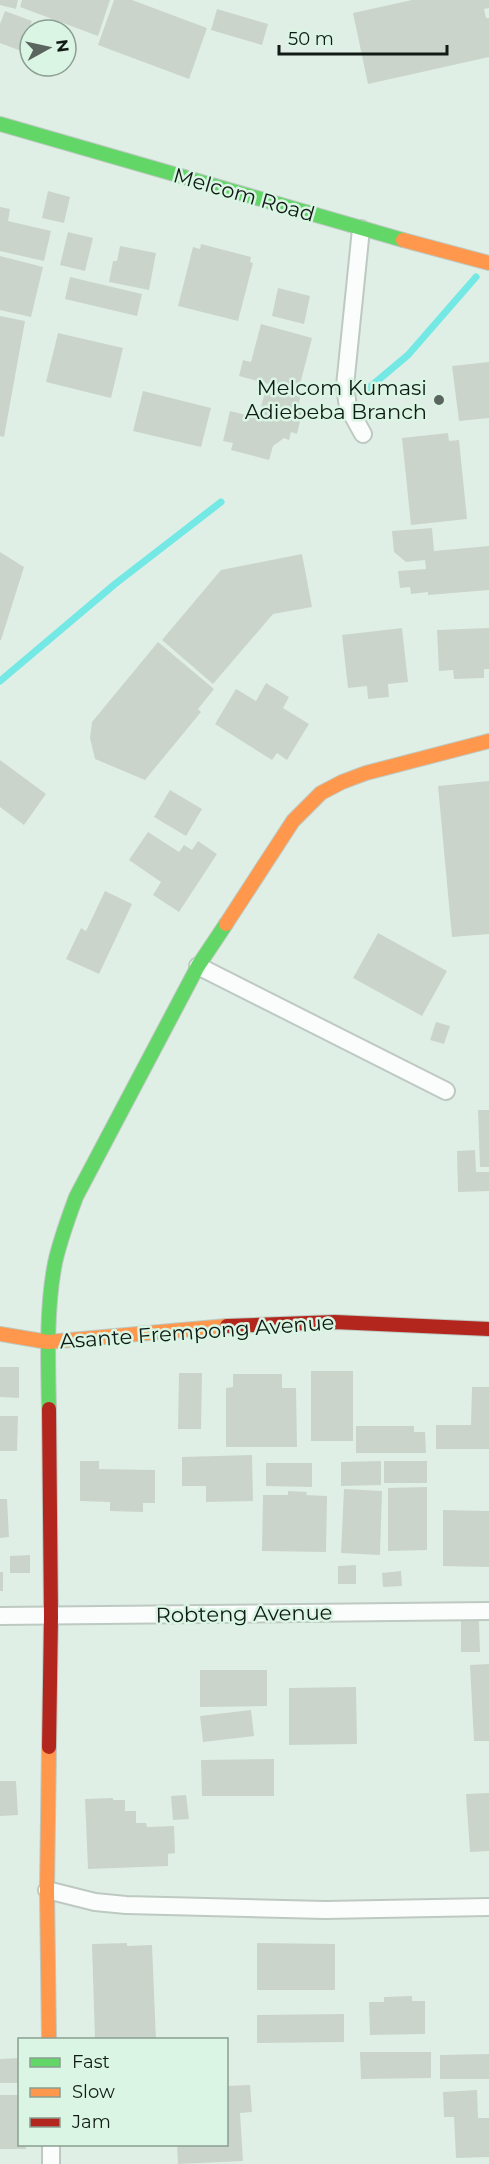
<svg xmlns="http://www.w3.org/2000/svg" width="489" height="2164" viewBox="0 0 489 2164" font-family="Montserrat,sans-serif">
	<rect width="100%" height="100%" fill="#e0efe5"/>
	<g fill="none" stroke-linecap="round" stroke-linejoin="round">
		<path stroke="#74e8e5" stroke-width="7" d="M364,392L408,355L476,277
			M0,681L115,584L221,502"/>
	</g>
	<path fill="#cad4cb" d="M0,0H18L16,9L0,5Z
		M22,0H110L98,36L20,7Z
		M114,0H132L207,28L189,79L98,45Z
		M412,0H489V8L484,9L486,18H489V57L368,84L353,13Z
		M217,9L268,24L262,45L211,30Z
		M5,11L32,21L21,51L0,43V24Z
		M48,191L70,197L64,223L42,218Z
		M0,207L10,209L8,221L51,231L44,261L0,251Z
		M68,232L93,238L85,271L60,265Z
		M201,244L251,257L250,262L253,263L238,321L178,306L193,247L200,249Z
		M120,246L156,253L149,290L109,282L113,261H117Z
		M0,256L43,267L31,317L0,310Z
		M70,277L142,294L137,316L65,299Z
		M278,288L310,296L304,324L272,316Z
		M0,316L25,321L4,437L0,436Z
		M261,324L312,338L298,392L239,376L243,360L251,362Z
		M58,333L123,348L111,398L46,382Z
		M489,362V418L459,421L452,366Z
		M267,385L301,394L298,407L303,409L297,434L291,432L289,440L284,438L273,446L269,460L231,450L233,443L223,441L230,411L258,418Z
		M143,391L211,408L201,447L133,431Z
		M448,433L449,441L459,440L467,519L411,525L402,438Z
		M432,528L434,551L489,546V590L428,595V592L411,594L410,587L400,588L398,571L426,569L425,560L406,562L394,552L392,531Z
		M0,552L24,567L1,640H0Z
		M302,554L312,607L273,614L213,684L162,640L221,570Z
		M402,628L408,682L388,684L389,697L368,699L367,686L348,688L342,635Z
		M489,628V669H484V678L454,679L453,670L439,671L437,630Z
		M158,642L214,689L198,709L201,712L145,780L95,759L90,738L92,722Z
		M266,683L289,697L283,708L309,724L287,760L277,753L272,760L215,724L236,689L256,701Z
		M0,760L46,794L24,825L0,807Z
		M489,781V934L452,937L438,786Z
		M170,790L202,809L186,836L154,817Z
		M148,832L179,852L184,845L192,850L198,841L217,854L179,912L153,895L161,882L129,860Z
		M105,891L132,904L99,974L66,959L81,928L86,931Z
		M378,933L447,971L422,1016L353,978Z
		M436,1022L450,1026L444,1044L430,1040Z
		M478,1110H489V1167H480Z
		M475,1150L476,1172H489V1191L458,1192L457,1151Z
		M0,1367H19V1398L0,1397Z
		M311,1371H353V1441H311Z
		M179,1373H202L201,1429H178Z
		M233,1374H282V1388H296L297,1447H226V1388L233,1387Z
		M472,1387H489V1449H436V1425H471Z
		M0,1416H18L17,1451H0Z
		M356,1426H414V1432H425L426,1453H356Z
		M252,1455L253,1501L206,1502V1486H182V1457Z
		M80,1461H99V1469L155,1470V1503H143V1512L110,1511V1502L80,1501Z
		M381,1461V1485L341,1486V1462Z
		M384,1461H427V1483H384Z
		M266,1463H312V1487L266,1486Z
		M427,1487V1550L388,1551V1488Z
		M344,1489L382,1491L380,1555L341,1553Z
		M288,1491L307,1492L306,1495L327,1496L326,1552L262,1551L263,1495H288Z
		M0,1499H7L9,1537L0,1538Z
		M443,1510L489,1511V1567L443,1566Z
		M30,1555V1573H10V1556Z
		M356,1565V1584H338V1566Z
		M401,1571L402,1586L383,1587L382,1573Z
		M0,1572H3V1591H0Z
		M461,1621H479L480,1652H461Z
		M489,1664V1741H474L470,1665Z
		M200,1670H267V1706L200,1707Z
		M356,1687L357,1744L289,1745V1688Z
		M251,1710L254,1736L203,1742L200,1716Z
		M274,1759V1796H202L201,1760Z
		M0,1781H16L18,1815L0,1816Z
		M489,1793V1851L470,1852L466,1794Z
		M186,1795L189,1819L173,1820L171,1796Z
		M113,1798V1800H125V1811H136V1823H146L147,1827L174,1826L175,1853L168,1854V1866L88,1869L85,1799Z
		M127,1943V1946L152,1945L156,2040H95L92,1944Z
		M257,1943L335,1944V1990H257Z
		M412,1996V2001H425V2034L370,2035L369,2002H384V1997Z
		M344,2014V2042L257,2043V2015Z
		M360,2052H431V2078L361,2079Z
		M489,2054V2079H440V2055Z
		M20,2058V2083H0V2059Z
		M250,2085L252,2112L240,2113L243,2161L178,2164L177,2144H226V2086Z
		M477,2090L478,2118H489V2157L456,2158L454,2117H444L443,2092Z
		M0,2095H20V2144H26V2149H0Z"/>
	<g fill="none" stroke-linecap="round" stroke-linejoin="round">
		<defs>
			<path id="street" d="M361,229L345,386L348,407L363,434
				M198,966L446,1091
				M0,1616L489,1611
				M47,1890L95,1902L126,1905L325,1910L489,1907
				M51,2144V2164"/>
			<path id="fast" d="M0,124L403,240
				M49,1409C48,1363 46,1308 55,1263C60,1240 68,1219 76,1197L198,966L226,924"/>
			<path id="slow" d="M403,240L489,263
				M226,924L293,821L321,793L342,782L366,773L489,741
				M0,1334L48,1342L227,1326
				M49,2040L47,1890L49,1747"/>
			<path id="jam" d="M227,1326L335,1322L489,1329
				M49,1409L51,1617L49,1747"/>
		</defs>
		<use href="#street" stroke="#bdc9c1" stroke-width="20"/>
		<use href="#fast" stroke="#bdc9c1" stroke-width="16"/>
		<use href="#slow" stroke="#bdc9c1" stroke-width="16"/>
		<use href="#jam" stroke="#bdc9c1" stroke-width="16"/>
		<use href="#street" stroke="#fafdfb" stroke-width="16"/>
		<use href="#fast" stroke="#63d668" stroke-width="14"/>
		<use href="#slow" stroke="#ff974d" stroke-width="14"/>
		<use href="#jam" stroke="#b3261e" stroke-width="14"/>
	</g>
	<circle fill="#59655e" stroke="#daf5e3" stroke-width="2" cx="439" cy="400" r="6"/>
	<g text-anchor="middle" stroke-width="5" stroke-linejoin="round" paint-order="stroke">
		<g font-size="21" fill="#111b15" stroke="#daf5e3">
			<text transform="translate(244 195) rotate(16)" y="7">Melcom Road</text>
			<text transform="translate(197 1332) rotate(-4)" y="7">Asante Frempong Avenue</text>
			<text transform="translate(244 1614) rotate(-1)" y="7">Robteng Avenue</text>
		</g>
		<g font-size="21" fill="#111b15" stroke="#daf5e3" text-anchor="end">
			<text x="427" y="395">Melcom Kumasi<tspan x="427" dy="24">Adiebeba Branch</tspan></text>
		</g>
	</g>
	<rect x="18" y="2038" width="210" height="108" fill="#daf5e3" stroke="#8a9e91" stroke-width="1.5"/>
	<rect x="30" y="2058" width="30" height="9" fill="#63d668" stroke="#8a9e91" stroke-width="1.5"/>
	<text x="72" y="2068" font-size="18" fill="#111b15">Fast</text>
	<rect x="30" y="2088" width="30" height="9" fill="#ff974d" stroke="#8a9e91" stroke-width="1.5"/>
	<text x="72" y="2098" font-size="18" fill="#111b15">Slow</text>
	<rect x="30" y="2118" width="30" height="9" fill="#b3261e" stroke="#8a9e91" stroke-width="1.5"/>
	<text x="72" y="2128" font-size="18" fill="#111b15">Jam</text>
	<g transform="translate(48 48) rotate(82)"><circle r="28" fill="#daf5e3" stroke="#8a9e91" stroke-width="1.5"/>
	<path d="M0-4.5L10 22L0 15L-10 22Z" fill="#59655e"/>
	<text y="-9" font-size="16" font-weight="bold" text-anchor="middle" fill="#111b15">N</text>
	</g>
	<path d="M279 45v9h168v-9" fill="none" stroke="#111b15" stroke-width="3"/>
	<text x="288" y="45" font-size="18" fill="#111b15" stroke="#daf5e3" stroke-width="4.5" paint-order="stroke">50 m</text>
</svg>
